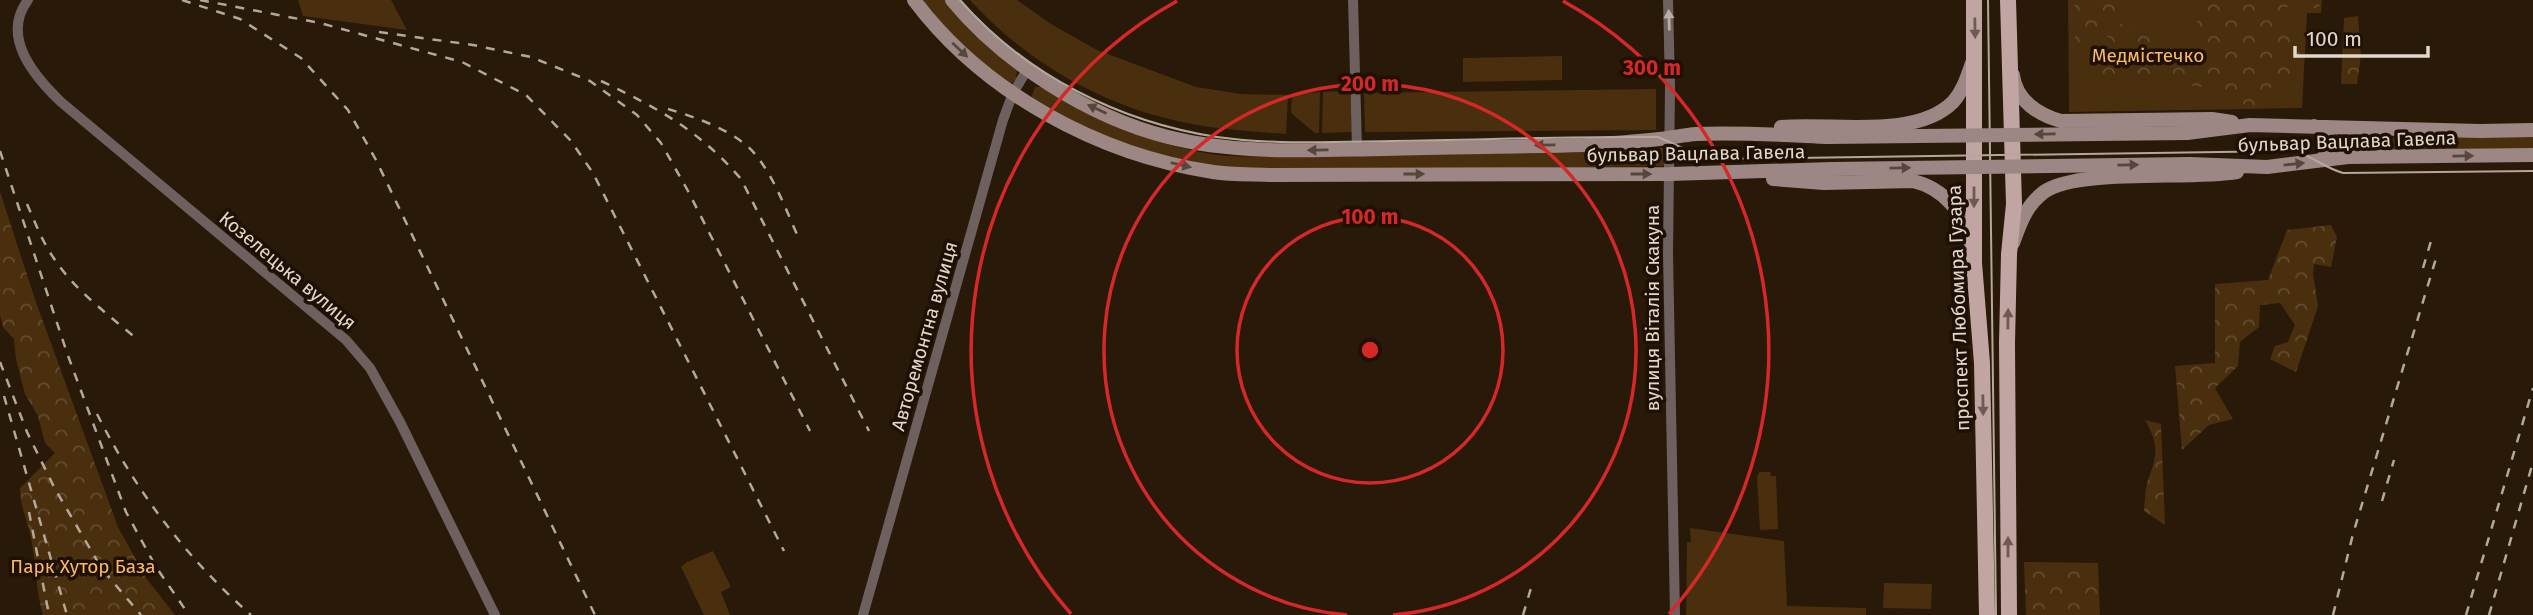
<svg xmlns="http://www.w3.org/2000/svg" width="2533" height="615" viewBox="0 0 2533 615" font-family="'Fira Sans',sans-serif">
	<defs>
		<pattern id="forest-crowns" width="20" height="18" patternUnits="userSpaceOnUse" patternTransform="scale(1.75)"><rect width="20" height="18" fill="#4a2f0e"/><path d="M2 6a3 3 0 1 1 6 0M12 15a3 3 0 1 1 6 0" fill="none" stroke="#644c30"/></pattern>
	</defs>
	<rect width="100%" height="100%" fill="#281908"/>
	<path fill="#4a2f0e" d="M298,0H391L407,30L303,16Z
		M921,0H947L1017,69L1016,79L1009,85L965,49Z
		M970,0H1017L1051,24L1097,50L1196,87L1241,94L1288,95L1286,134C1246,131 1208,129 1169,119C1094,101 1021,57 970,0Z
		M2068,0H2322L2321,13H2307L2302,108L2069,112Z
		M1562,56V80L1463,82V58Z
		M1035,87H1041C1096,119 1153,145 1217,155C1233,157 1250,156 1266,157L1664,148V166L1265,171L1215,168L1161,156L1082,128L1031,98Z
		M1656,89V130L1365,132L1364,93Z
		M1350,91L1352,132L1322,133L1323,92Z
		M1320,92L1319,133H1315L1291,113L1292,94Z
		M2329,133L2355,138L2533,135V152L2331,156Z
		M1759,472H1770L1771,476H1776L1778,529L1760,530L1757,477Z
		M1690,528L1784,541L1787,606L1866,608V615H1686L1687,542H1691Z
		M713,551L731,587L721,592L730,615H704L681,567L687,562Z
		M1884,583L1932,584L1931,609L1883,608Z"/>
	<path fill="url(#forest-crowns)" d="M2075,0H2133L2132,6L2119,16L2118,21L2125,27L2144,25L2153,29L2155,48L2164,52L2187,44L2201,12L2200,0H2320L2319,8H2311L2304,3L2292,2L2284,10L2283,24L2301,39L2297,86H2272L2265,97L2256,106L2232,102L2226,90L2180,84L2146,74L2085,83L2083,68C2095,55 2102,61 2116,53L2117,47L2112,39L2101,33L2095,35L2084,47L2075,41Z
		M2358,16L2361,55L2357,84H2341L2344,18Z
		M0,192L37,305L118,527L146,578L175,615H43C36,591 36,567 32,543C29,524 20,508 20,488L55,453L45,443L38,416L25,394L16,359L14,339L3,327L0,315Z
		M2331,225L2337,237L2331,267L2314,264L2313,274L2318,306L2296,372L2270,359L2275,346L2288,342L2295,325L2280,303L2260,305L2259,327L2240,342L2238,366L2215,388L2233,419L2209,425L2182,450L2175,366L2215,363V284L2268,280L2287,230Z
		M2145,420L2161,424L2165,525L2144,511C2145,502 2145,492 2147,483C2157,456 2160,446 2145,420Z
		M2024,562L2098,563L2100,615H2026Z"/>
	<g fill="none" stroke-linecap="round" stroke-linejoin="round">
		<path stroke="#6d605f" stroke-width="10" d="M28,0C0,37 35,77 61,102L346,340L370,368L400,422L495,615
			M1353,0L1357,149
			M1668,0L1670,87L1668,253L1675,615
			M863,615L1003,120L1013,93L1027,70"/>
		<path stroke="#9c8784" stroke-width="14" d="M914,0C984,93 1099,155 1213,172C1232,175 1253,174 1272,175L1670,174L1832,169
			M952,0C1004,63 1089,117 1168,137C1238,155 1312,150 1384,149C1451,147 1518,147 1585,145C1610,143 1635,142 1659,139C1671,138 1683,135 1696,134C1740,132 1784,135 1828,137
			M2013,75C2016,100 2038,115 2061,121L2212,119L2232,122
			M2314,126C2331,134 2333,146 2321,160
			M1781,127C1831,122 1915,140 1953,102C1963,91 1967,77 1972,63
			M2187,133L2250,125L2480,131L2533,130
			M2190,164L2267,167L2348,157L2533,155
			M1773,179L1824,183L1913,181C1943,188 1965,213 1971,244
			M2013,243C2020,224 2026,205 2044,192C2077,168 2191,180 2237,172"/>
		<path stroke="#c0a5a2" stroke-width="16" d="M1974,0V263L1982,363L1987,615
			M2008,0L2014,204L2009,254L2007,343L2009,615"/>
		<path stroke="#b4a89b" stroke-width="2" d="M960,0C1026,75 1119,122 1217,137C1275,145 1335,142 1393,141C1481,140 1570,136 1658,137L1698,155L1716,159L2294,151C2312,156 2325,168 2343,173L2533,171
			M1988,0L1996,615"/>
		<path stroke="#b4a89b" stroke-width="2.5" stroke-dasharray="9 9" stroke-linecap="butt" d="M182,0L240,19L301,58L348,110L376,160L595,615
			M200,0L320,23L462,62L526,95L571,141L593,173L784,551
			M379,32L473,45L531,57L590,81L637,115L661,143L688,191L810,431
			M601,81C658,108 700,131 741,179L869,431
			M668,109C695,117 736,131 755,154C775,178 787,213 800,241
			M0,151L67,353L126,512L156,567L189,615
			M27,204C35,222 42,241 53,257C74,290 109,315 138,340
			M2423,268L2431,241
			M0,362L27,432L55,489L102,569L141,615
			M4,396L67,615
			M97,414C136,491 186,558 251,615
			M2382,501L2394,460
			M29,512L49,615
			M1523,615L1531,588
			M2333,615L2353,534L2437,255
			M2466,615L2533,388
			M2489,615L2533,462"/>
		<path stroke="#9c8784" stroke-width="14" d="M1828,137L2187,133
			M1832,169L2190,164"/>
	</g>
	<defs><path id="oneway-solid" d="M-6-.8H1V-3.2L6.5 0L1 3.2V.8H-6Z" transform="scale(1.75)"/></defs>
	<use fill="#b9ada6" href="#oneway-solid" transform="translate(1669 20) rotate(-92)"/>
	<g fill="#6f5a52">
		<use href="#oneway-solid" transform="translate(1975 28) rotate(89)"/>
		<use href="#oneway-solid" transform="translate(1974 197) rotate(90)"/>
		<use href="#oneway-solid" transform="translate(2008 319) rotate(-89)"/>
		<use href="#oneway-solid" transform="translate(1983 405) rotate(89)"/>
		<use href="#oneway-solid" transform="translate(2008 547) rotate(-90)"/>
	</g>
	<g fill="#57463c">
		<use href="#oneway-solid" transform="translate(960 50) rotate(43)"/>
		<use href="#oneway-solid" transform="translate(1097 109) rotate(-155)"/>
		<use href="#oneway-solid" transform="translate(2045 134) rotate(179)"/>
		<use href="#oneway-solid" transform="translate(1545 145) rotate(179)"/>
		<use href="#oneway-solid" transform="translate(1318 150) rotate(179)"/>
		<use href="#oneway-solid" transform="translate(2463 156) rotate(-1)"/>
		<use href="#oneway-solid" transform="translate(2294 164) rotate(-6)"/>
		<use href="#oneway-solid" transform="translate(1181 165) rotate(13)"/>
		<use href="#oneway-solid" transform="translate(2128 165) rotate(-1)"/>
		<use href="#oneway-solid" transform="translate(1900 168) rotate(-1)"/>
		<use href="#oneway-solid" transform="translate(1414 174)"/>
		<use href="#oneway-solid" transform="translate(1641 174)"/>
	</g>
	<g fill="none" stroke="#d62828" stroke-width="3.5">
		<circle cx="1370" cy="350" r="133"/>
		<path d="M1347 615A266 266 0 1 1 1393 615"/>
		<path d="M1071 614A399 399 0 0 1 1177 1M1563 1A399 399 0 0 1 1669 614"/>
	</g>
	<g text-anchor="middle" stroke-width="7" stroke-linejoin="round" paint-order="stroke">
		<g font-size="19" fill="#fbb86b" stroke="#1e1002">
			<text x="2148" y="62">Медмістечко</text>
			<text x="83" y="573">Парк Хутор База</text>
		</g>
		<g font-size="19" fill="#e2d7cc" stroke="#1e1002">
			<text transform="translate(2347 141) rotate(-2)" y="7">бульвар Вацлава Гавела</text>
			<text transform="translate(1696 153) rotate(-1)" y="7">бульвар Вацлава Гавела</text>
			<text transform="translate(288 270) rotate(40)" y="7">Козелецька вулиця</text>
			<text transform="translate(1652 308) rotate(-90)" y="7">вулиця Віталія Скакуна</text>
			<text transform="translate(1958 308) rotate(-92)" y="7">проспект Любомира Гузара</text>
			<text transform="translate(924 336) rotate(-74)" y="7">Авторемонтна вулиця</text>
		</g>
	</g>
	<circle cx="1370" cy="350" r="10" fill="#d62828" stroke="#1e1002" stroke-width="3.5"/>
	<g font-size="21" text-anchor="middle" font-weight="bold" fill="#d62828" stroke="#1e1002" stroke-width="7" stroke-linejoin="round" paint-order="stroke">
		<text x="1652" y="75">300 m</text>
		<text x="1370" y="91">200 m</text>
		<text x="1370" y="224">100 m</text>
	</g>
	<path d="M2295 46v10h133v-10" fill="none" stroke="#e2d7cc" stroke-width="3.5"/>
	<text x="2306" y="46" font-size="21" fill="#e2d7cc" stroke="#1e1002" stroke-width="5" paint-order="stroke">100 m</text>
</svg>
